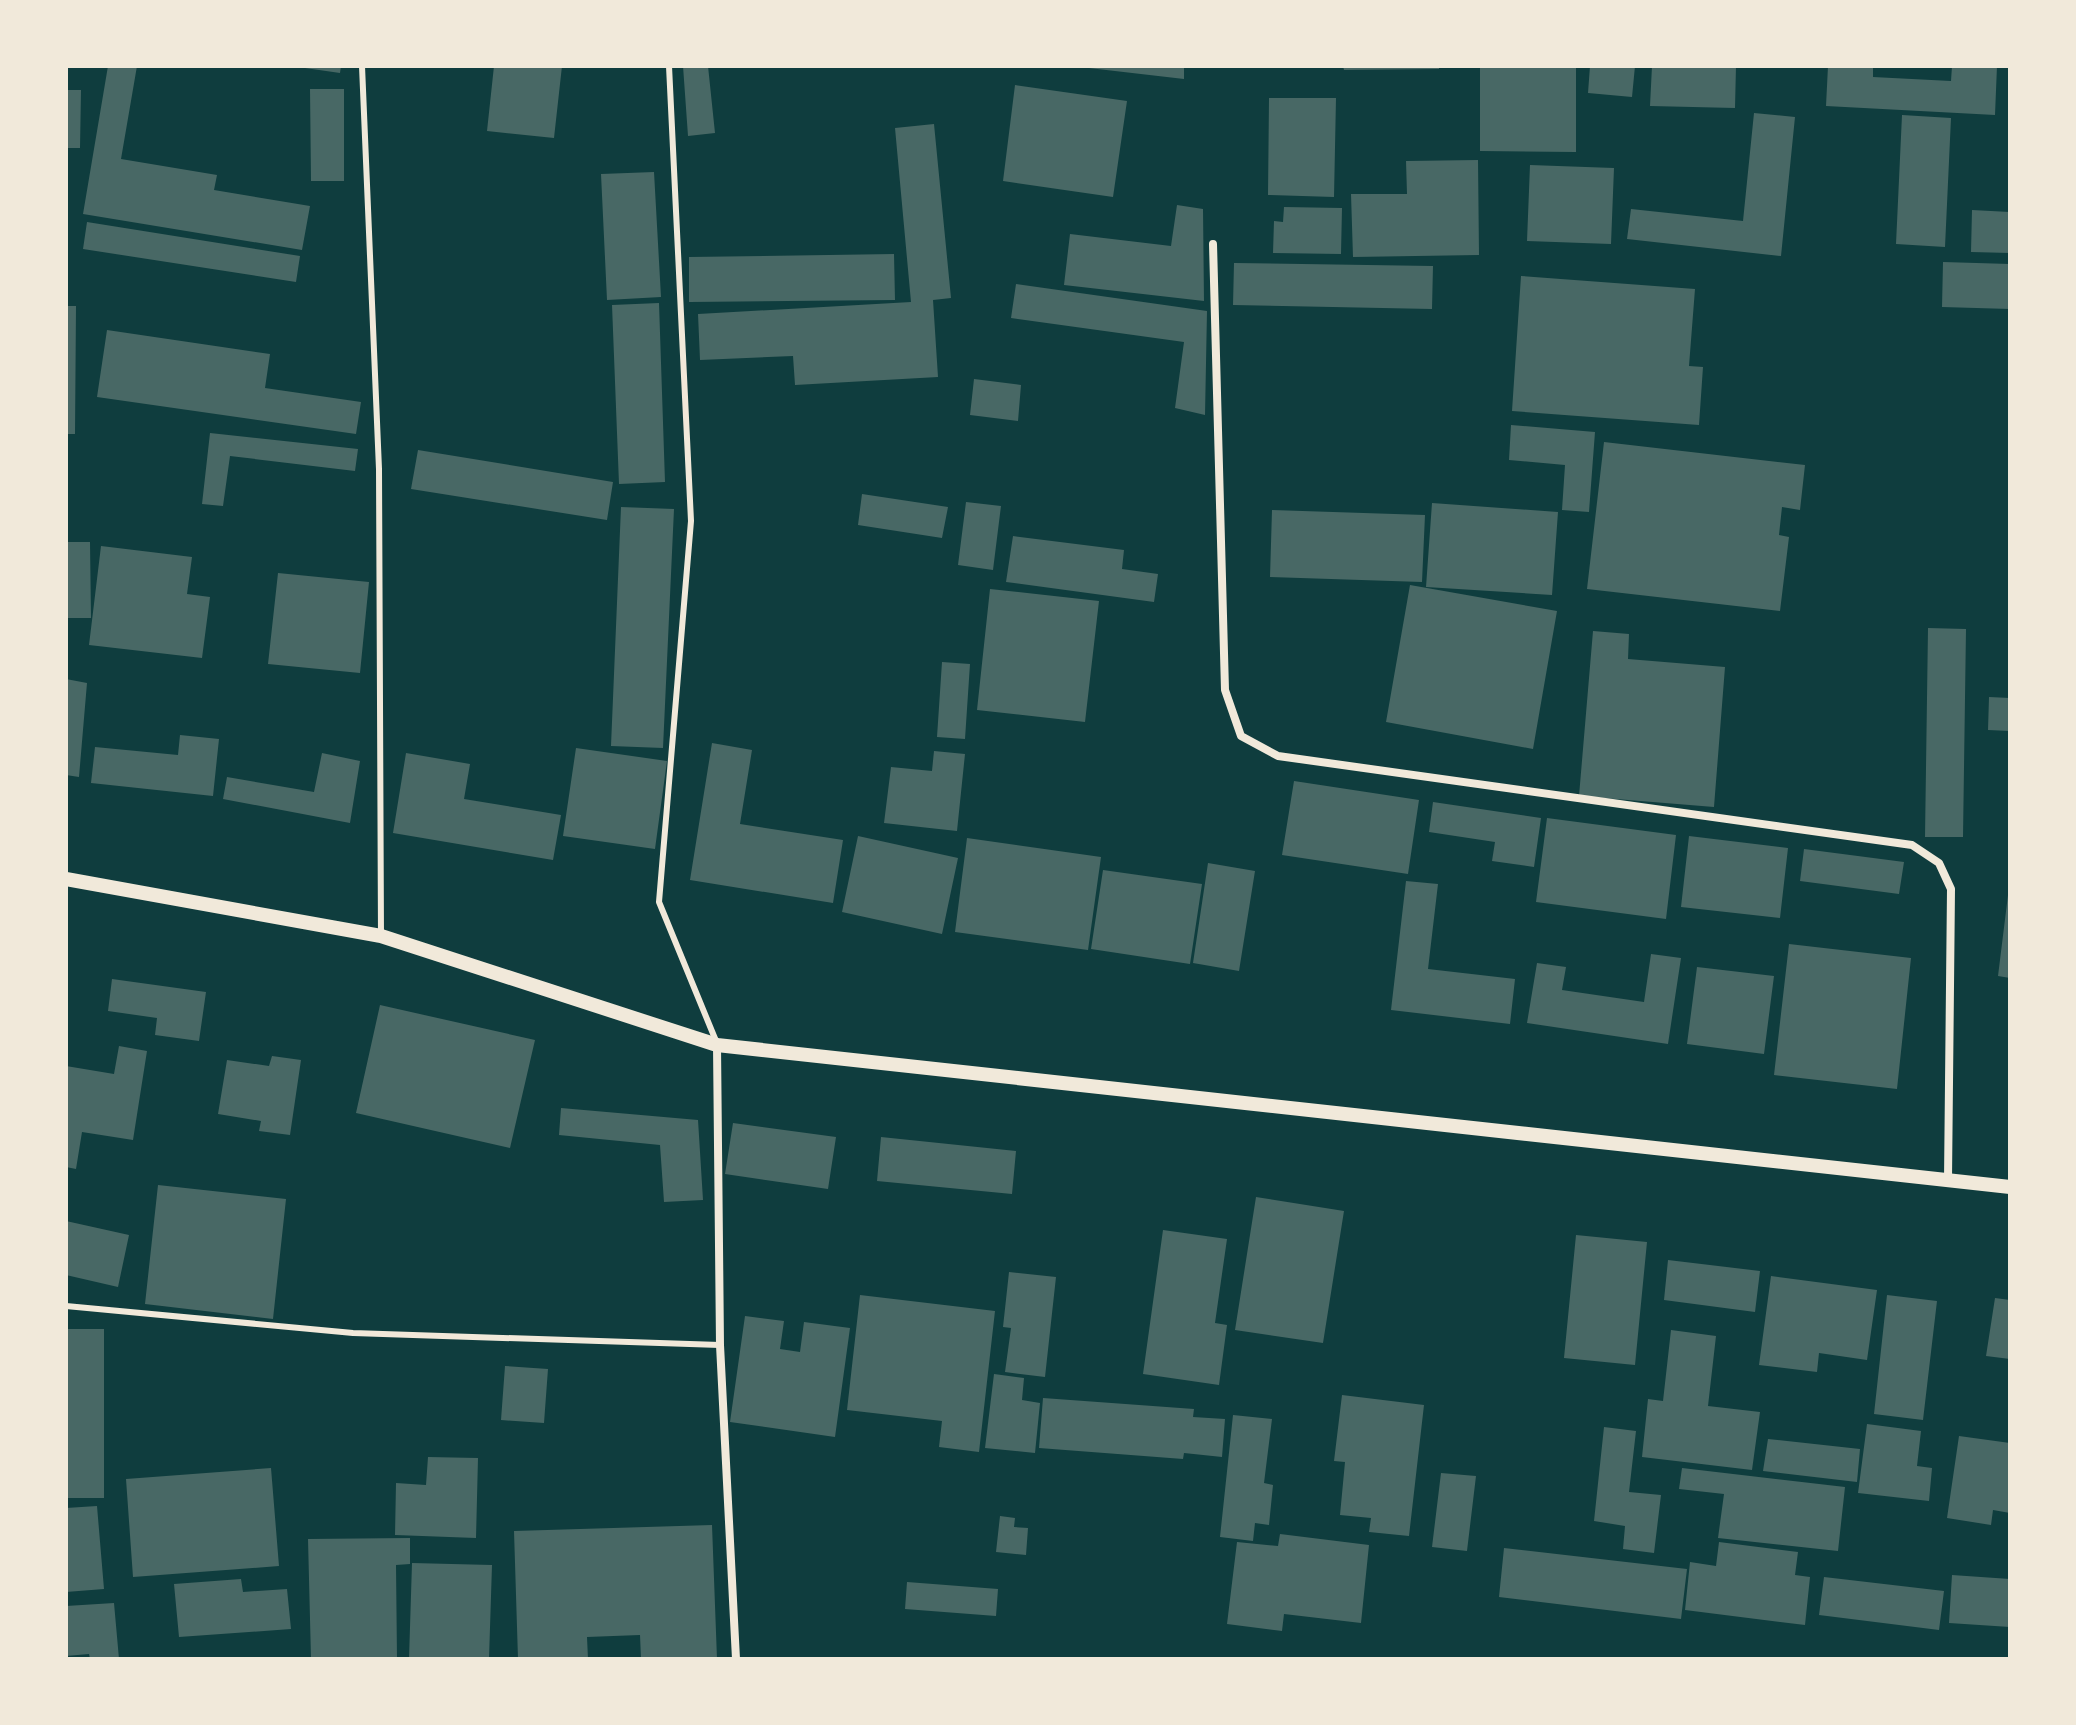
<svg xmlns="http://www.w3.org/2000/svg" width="2076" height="1725" viewBox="0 0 2076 1725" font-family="'PT Serif',serif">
	<rect width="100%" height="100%" fill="#0f3d3e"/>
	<path fill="#486865" d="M108,66H137L121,159L217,175L214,190L310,206L302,250L83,214Z
		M291,66H341L340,73Z
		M494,66H562L554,138L487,131Z
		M683,66H708L715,133L688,136Z
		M1089,66H1184V79L1089,68Z
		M1343,66H1439V69L1344,70Z
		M1480,66H1576V152L1480,151Z
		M1590,66H1635L1632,97L1588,93Z
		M1652,66H1736L1735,108L1650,106Z
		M1828,66H1873V77L1951,81L1952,66H1997L1995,115L1826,106Z
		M1015,85L1127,101L1113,197L1003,181Z
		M310,89H344V181H311Z
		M66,90H81L80,148H66Z
		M1269,98H1336L1334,197L1268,195Z
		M1754,113L1795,117L1781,256L1627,239L1631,209L1743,221Z
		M1902,115L1951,118L1945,247L1896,244Z
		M934,124L951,298L933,300L938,377L795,385L793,356L700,360L698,314L911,302L895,128Z
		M1478,160L1479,255L1353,257L1351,194H1407L1406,161Z
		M1530,165L1614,168L1611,244L1527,241Z
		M654,172L661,297L607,300L601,174Z
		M1177,205L1203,209L1204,301L1064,285L1070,234L1171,246Z
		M1284,207L1342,208L1341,254L1273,253L1274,221L1283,222Z
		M1972,210L2010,212V253L1971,252Z
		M87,222L300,256L296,282L83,249Z
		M894,254L895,300L689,302V257Z
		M1943,262L2010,264V309L1942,307Z
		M1234,263L1433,266L1432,309L1233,305Z
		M1521,276L1695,289L1689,366L1703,367L1699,425L1512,411Z
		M1016,284L1207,311L1205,415L1175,408L1184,342L1011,318Z
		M659,303L665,482L619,484L612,305Z
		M66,306H76L75,434H66Z
		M107,330L270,354L265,388L361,402L356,434L97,397Z
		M974,379L1021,385L1018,421L970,415Z
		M1511,425L1595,432L1589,512L1562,510L1565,465L1509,460Z
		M210,433L358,449L355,471L230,456L223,506L202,504Z
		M1604,442L1805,465L1800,510L1782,507L1779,535L1789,537L1780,611L1587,589Z
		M418,450L613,482L607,520L411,489Z
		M862,494L948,507L942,538L858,525Z
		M966,502L1001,506L993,570L958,565Z
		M1432,503L1558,512L1552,595L1426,587Z
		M621,507L674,509L663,748L611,746Z
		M1272,510L1425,515L1422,582L1270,577Z
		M1013,536L1124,550L1122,569L1158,574L1154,602L1006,582Z
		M66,542H90L91,618H66Z
		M101,546L192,557L187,594L210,597L202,658L89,645Z
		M278,573L369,582L360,673L268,664Z
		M1410,585L1557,611L1533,749L1386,722Z
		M990,589L1099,601L1085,722L977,710Z
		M1928,628L1966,629L1963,837H1925Z
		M1593,631L1629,634L1628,659L1725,667L1714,807L1579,796Z
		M942,662L970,664L965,739L937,737Z
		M66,679L87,683L79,777L66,775Z
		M1989,697L2010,698V731L1988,730Z
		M180,735L219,739L213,796L91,783L95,747L178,755Z
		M712,743L752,750L740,824L843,840L833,903L690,880Z
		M576,748L667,761L655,849L563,836Z
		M934,751L965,754L957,831L884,823L891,767L932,771Z
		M322,753L360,761L350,823L223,799L227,777L314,792Z
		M406,753L470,764L464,799L561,815L553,860L393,833Z
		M1294,781L1419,800L1408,874L1282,855Z
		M1433,802L1541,818L1534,867L1492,861L1495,842L1429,832Z
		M1547,818L1676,835L1666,919L1536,902Z
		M858,836L958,858L942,934L842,912Z
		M1689,836L1788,848L1780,918L1681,907Z
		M967,838L1101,857L1088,950L955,932Z
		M1804,849L1904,862L1899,894L1800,881Z
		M1208,863L1255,871L1239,971L1193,963Z
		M1103,870L1202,884L1190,964L1091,949Z
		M1406,881L1438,884L1428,969L1515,979L1510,1024L1391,1010Z
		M2008,895H2010V978L1998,976Z
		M1789,944L1911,958L1897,1089L1774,1075Z
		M1651,954L1681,958L1668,1044L1527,1023L1537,963L1566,967L1562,990L1644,1002Z
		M1697,967L1774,976L1764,1054L1687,1044Z
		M112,979L206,992L199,1041L155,1035L157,1018L108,1011Z
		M380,1005L535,1040L510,1148L356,1113Z
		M119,1046L147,1051L133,1140L82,1132L76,1169L66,1167V1066L114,1074Z
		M272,1056L301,1060L290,1135L259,1131L261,1121L218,1114L227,1060L269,1066Z
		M561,1108L698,1120L703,1200L664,1202L660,1145L559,1135Z
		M733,1123L836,1137L828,1189L725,1174Z
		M881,1137L1016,1151L1012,1194L877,1181Z
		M158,1185L286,1199L273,1319L145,1304Z
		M1256,1197L1344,1211L1323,1343L1235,1330Z
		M66,1221L129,1235L118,1287L66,1275Z
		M1163,1230L1227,1239L1215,1323L1227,1325L1219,1385L1143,1374Z
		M1576,1235L1647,1242L1635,1365L1564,1358Z
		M1668,1260L1760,1271L1755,1312L1664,1300Z
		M1009,1272L1056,1277L1045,1377L1005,1372L1011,1328L1003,1327Z
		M1771,1276L1877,1290L1867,1360L1819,1353L1817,1372L1759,1365Z
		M860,1295L995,1311L979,1452L939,1447L942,1421L847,1410Z
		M1887,1295L1937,1301L1923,1420L1874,1414Z
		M1995,1298L2010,1300V1359L1986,1356Z
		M745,1316L784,1321L780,1349L800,1352L804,1322L850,1328L835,1437L730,1422Z
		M66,1329H104V1498H66Z
		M1671,1330L1716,1336L1708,1406L1760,1412L1752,1470L1642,1457L1648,1399L1663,1401Z
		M505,1366L548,1369L544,1423L501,1420Z
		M994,1374L1024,1378L1022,1400L1040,1403L1035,1453L985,1448Z
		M1342,1395L1424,1405L1409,1536L1369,1532L1371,1518L1340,1515L1345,1462L1334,1461Z
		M1043,1398L1194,1409L1193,1417L1225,1419L1222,1457L1184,1453L1183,1459L1039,1448Z
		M1233,1415L1272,1419L1264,1483L1273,1485L1269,1525L1255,1523L1253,1541L1220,1537Z
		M1867,1424L1921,1431L1917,1466L1932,1468L1929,1501L1858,1493Z
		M1604,1427L1636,1431L1629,1492L1661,1495L1654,1553L1623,1549L1625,1526L1594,1521Z
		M1959,1436L2010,1443V1513L1993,1510L1991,1525L1947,1518Z
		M1768,1439L1860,1449L1857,1482L1763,1471Z
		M428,1457L478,1458L476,1538L395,1535L396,1483L426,1485Z
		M271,1468L279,1566L133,1577L126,1479Z
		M1682,1468L1845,1487L1838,1551L1718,1538L1724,1494L1679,1489Z
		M1441,1473L1476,1476L1467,1551L1432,1547Z
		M97,1506L104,1589L66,1592V1508Z
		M1000,1516L1015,1518L1014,1527L1028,1528L1026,1555L996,1552Z
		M712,1525L717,1659H641L640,1635L587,1637L588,1659H518L514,1531Z
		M1280,1534L1369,1545L1361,1623L1284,1614L1282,1631L1227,1624L1237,1542L1278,1546Z
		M410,1538V1564L396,1565L397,1659H311L308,1539Z
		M1719,1542L1798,1552L1795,1575L1810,1577L1805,1625L1685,1610L1690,1562L1716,1566Z
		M1504,1548L1687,1569L1681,1619L1499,1597Z
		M412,1563L492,1565L489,1659H409Z
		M1952,1575L2010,1579V1627L1949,1623Z
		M1824,1577L1944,1591L1939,1630L1819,1615Z
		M241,1579L243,1592L287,1589L291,1629L179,1637L174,1584Z
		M907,1582L998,1589L996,1616L905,1609Z
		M114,1603L119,1659H90L89,1654L66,1656V1606Z"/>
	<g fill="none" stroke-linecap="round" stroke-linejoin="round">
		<path stroke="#f1e9da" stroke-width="6" d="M362,66L379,469L381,936
			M669,66L691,521L659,902L716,1041
			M66,1306L353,1333L720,1345"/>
		<path stroke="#f1e9da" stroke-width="8" d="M1213,244L1225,690L1241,736L1278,756L1912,845L1939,863L1951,889L1948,1180
			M717,1045L720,1345L736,1659"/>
		<path stroke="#f1e9da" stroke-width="14" d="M66,879L381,936L717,1045L2010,1187"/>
	</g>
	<rect width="2076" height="1725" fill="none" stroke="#f1e9da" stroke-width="136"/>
</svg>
